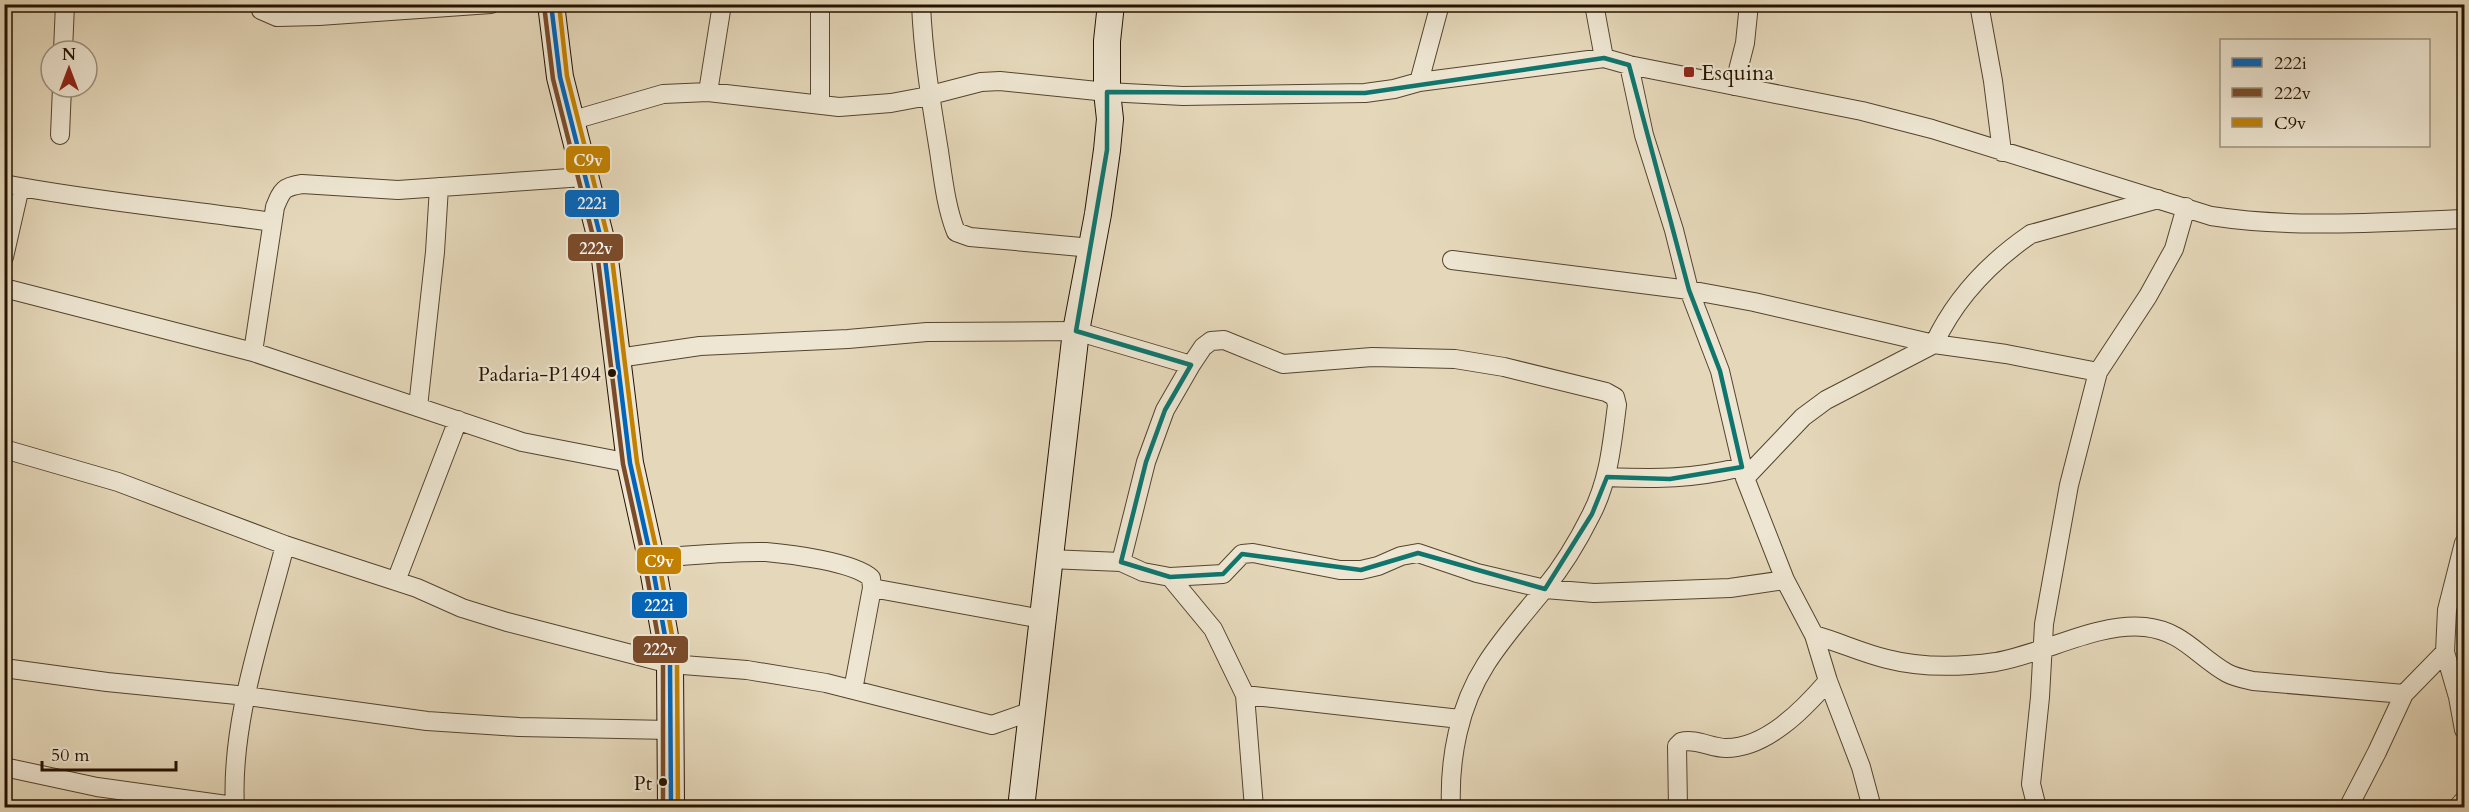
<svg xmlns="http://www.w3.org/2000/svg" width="2469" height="812" viewBox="0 0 2469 812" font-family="Cardo,serif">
	<rect width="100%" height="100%" fill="#e5d8ba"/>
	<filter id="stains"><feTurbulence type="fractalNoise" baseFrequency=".00333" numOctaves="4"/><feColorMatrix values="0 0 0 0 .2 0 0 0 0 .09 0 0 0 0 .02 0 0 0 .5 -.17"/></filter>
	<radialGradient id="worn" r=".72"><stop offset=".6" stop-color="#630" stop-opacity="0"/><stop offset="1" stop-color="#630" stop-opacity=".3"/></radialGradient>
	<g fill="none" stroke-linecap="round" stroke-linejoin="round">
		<defs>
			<path id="street" d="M260,4L261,10L277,17L319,16L491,4
				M921,4C923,54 931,102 939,151C943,178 946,207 956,232L970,237L1092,248
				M1594,4L1604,58
				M1979,4L1993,81L2002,152
				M63,51L65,4
				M1629,65L1644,135L1674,230L1689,290L1720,371L1745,478L1785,580L1814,635L1828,681L1861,767L1872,808
				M1419,82L1440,4
				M1734,86L1745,43L1749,4
				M708,92L722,4
				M820,105V4
				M570,121L663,94L708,92L839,107L891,103L923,97L981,82L1000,81L1107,92L1183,96L1365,93L1394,89L1419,82L1604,58L1629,65L1862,111L1932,129L2211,216C2294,229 2380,222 2464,219
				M60,135L62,87
				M4,184C93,201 183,209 272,222
				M4,257L20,187
				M1452,260L1689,290L1754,302L1934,344L2006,354L2098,372
				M4,288L253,352L522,442L630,463
				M253,352L275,207C282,190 283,187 302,184L398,190L584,177
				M618,358L700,346L848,339L927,332L1076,331L1191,365L1203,347L1211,341L1224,340L1283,364L1372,357L1455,359L1504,367L1606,392L1615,397L1617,405C1612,444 1609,480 1591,515C1578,541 1563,566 1545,588C1525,613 1503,637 1486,664C1459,706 1449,758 1451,808
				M418,407L435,252L439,187
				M4,449L118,482L285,545L417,588L462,608L507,622L670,664L747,670L826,683L992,725L1032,711
				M1607,477C1659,479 1692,479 1742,467
				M1745,478L1803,417L1826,400L1934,344C1955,299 1990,262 2031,234L2158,199
				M2464,543L2447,610L2445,652L2458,697L2464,730
				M651,558C688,556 728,551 766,552C790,554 854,562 871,578L872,588L853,690
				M1049,559L1121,562L1143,572L1170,577L1223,574L1242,554L1253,553L1340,570H1361L1378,566L1401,556L1418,553L1477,573L1545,589L1594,593L1730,588L1785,580
				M1121,562L1146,462L1165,410L1191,365
				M1170,577L1213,629L1245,695L1254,808
				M396,581L458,420
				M872,588L1042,619
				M1814,635C1839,642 1862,653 1887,659C1922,668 1961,667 1996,662C2043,654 2098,622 2145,627C2183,631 2197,656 2227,673C2234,677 2244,679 2253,681L2404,694
				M4,668L107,682L247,696L427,721L519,727L670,730
				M1245,695L1460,719
				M4,767L97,787L234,806
				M235,808C230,721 264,628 285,545
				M1678,808L1677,746L1681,742C1696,738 1711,748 1726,748C1766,748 1803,710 1828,681
				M2037,808L2031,784L2040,697L2044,624L2069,485L2098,372L2148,296L2174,249L2186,207
				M2348,808L2377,752L2404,694L2445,652
				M2457,808L2464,800"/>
			<path id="secondary" d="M551,4L560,77L604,251L630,463L651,558L670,664L671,808
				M1021,808L1076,331L1098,214L1107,150L1110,119L1107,92V41L1111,4"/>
		</defs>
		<use href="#street" stroke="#54442e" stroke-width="20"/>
		<use href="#secondary" stroke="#241200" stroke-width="28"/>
		<use href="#street" stroke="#eee6d2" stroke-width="18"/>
		<use href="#secondary" stroke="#eee6d2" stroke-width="26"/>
		<defs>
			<path id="bus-1" d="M551,4L560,77L604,251L630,463L651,558L670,664L671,808"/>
			<path id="bus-2" d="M544,5L553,79L597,252L623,464L644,559L663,665V808"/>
			<path id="bus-3" d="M559,4L567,76L611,250L637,462L658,557L677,663L678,808"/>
		</defs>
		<use href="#bus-1" stroke="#eee6d2" stroke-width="9"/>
		<use href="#bus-2" stroke="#eee6d2" stroke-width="9"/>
		<use href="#bus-3" stroke="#eee6d2" stroke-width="9"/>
		<use href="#bus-1" stroke="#0065bd" stroke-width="4.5"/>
		<use href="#bus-2" stroke="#7a4b2a" stroke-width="4.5"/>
		<use href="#bus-3" stroke="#c28100" stroke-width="4.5"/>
	</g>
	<path fill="none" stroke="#0f766e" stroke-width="4.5" stroke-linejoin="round" d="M1604,58L1629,65L1689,290L1720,371L1742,467L1670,479L1607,477L1592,514L1545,589L1418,553L1361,570L1242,554L1223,574L1170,577L1121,562L1146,462L1165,410L1191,365L1076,331L1107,150V92L1365,93Z"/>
	<rect fill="#8f2418" stroke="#eee6d2" stroke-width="2" x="1683" y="66" width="12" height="12" rx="3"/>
	<g fill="#241200" stroke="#eee6d2" stroke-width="2">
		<circle cx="612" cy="373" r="5"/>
		<circle cx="663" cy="782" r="5"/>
	</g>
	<g text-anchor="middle" stroke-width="4.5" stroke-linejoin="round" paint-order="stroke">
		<g font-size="20" fill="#241200" stroke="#eee6d2" text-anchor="end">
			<text x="601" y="381">Padaria-P1494</text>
			<text x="652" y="790">Pt</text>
		</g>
		<g font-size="22" fill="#241200" stroke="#eee6d2" text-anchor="start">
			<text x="1701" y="80">Esquina</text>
		</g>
	</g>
	<g stroke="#eee6d2" stroke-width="2">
		<rect x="565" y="145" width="46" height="29" rx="6" fill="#c28100"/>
		<rect x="564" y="189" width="56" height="29" rx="6" fill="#0065bd"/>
		<rect x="567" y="233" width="57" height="29" rx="6" fill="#7a4b2a"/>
		<rect x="636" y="546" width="46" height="29" rx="6" fill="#c28100"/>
		<rect x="631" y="591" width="57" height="28" rx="6" fill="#0065bd"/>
		<rect x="632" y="635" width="57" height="29" rx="6" fill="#7a4b2a"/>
	</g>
	<g font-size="16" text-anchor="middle" font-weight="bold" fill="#fff">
		<text x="588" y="166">C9v</text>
		<text x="592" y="209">222i</text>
		<text x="596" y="254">222v</text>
		<text x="659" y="567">C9v</text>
		<text x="659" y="611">222i</text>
		<text x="660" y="655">222v</text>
	</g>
	<rect width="2469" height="812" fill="none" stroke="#e5d8ba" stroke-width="24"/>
	<rect x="6" y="6" width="2457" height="800" fill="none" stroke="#241200" stroke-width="3"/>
	<rect x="12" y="12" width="2445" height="788" fill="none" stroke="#241200" stroke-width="1.5"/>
	<rect x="2220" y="39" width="210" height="108" fill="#eee6d2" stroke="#9d917e" stroke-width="1.5"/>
	<rect x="2232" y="58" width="30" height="9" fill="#0065bd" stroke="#9d917e" stroke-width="1.5"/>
	<text x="2274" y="69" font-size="18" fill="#241200">222i</text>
	<rect x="2232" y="88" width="30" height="9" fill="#7a4b2a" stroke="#9d917e" stroke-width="1.5"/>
	<text x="2274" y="99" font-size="18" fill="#241200">222v</text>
	<rect x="2232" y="118" width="30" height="9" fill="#c28100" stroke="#9d917e" stroke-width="1.5"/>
	<text x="2274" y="129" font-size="18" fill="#241200">C9v</text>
	<g transform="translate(69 69)"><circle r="28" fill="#eee6d2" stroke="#9d917e" stroke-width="1.5"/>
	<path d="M0-4.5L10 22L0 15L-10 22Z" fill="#8f2418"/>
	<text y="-9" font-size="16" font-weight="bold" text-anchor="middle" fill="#241200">N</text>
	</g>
	<path d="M42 761v9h134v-9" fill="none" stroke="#241200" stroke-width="3"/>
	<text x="51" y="761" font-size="18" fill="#241200" stroke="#eee6d2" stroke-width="4.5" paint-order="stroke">50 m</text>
	<rect width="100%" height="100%" filter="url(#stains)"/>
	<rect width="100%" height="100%" fill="url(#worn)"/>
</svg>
